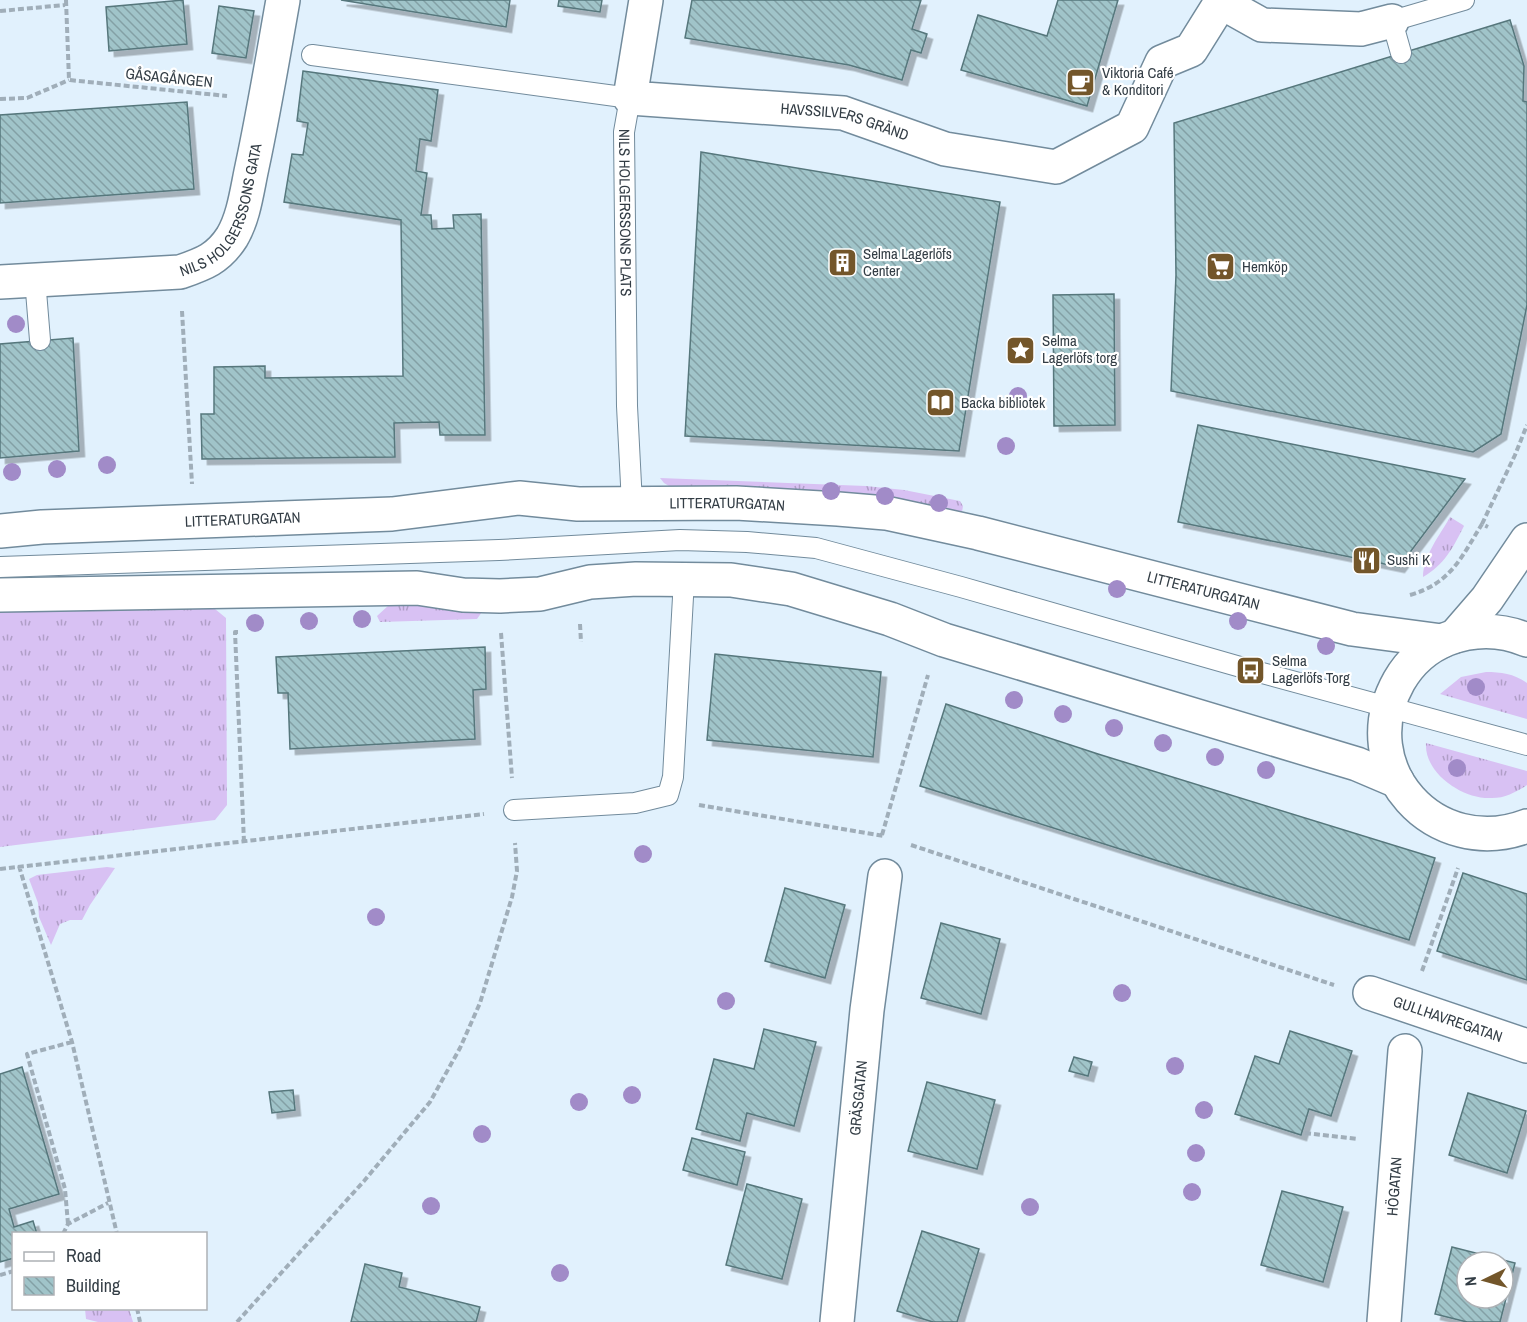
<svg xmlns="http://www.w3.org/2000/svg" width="1527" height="1322" viewBox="0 0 1527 1322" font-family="'Archivo Narrow',sans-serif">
	<defs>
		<pattern id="grass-tufts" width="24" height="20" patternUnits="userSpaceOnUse" patternTransform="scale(1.5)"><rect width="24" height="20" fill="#d8c1f3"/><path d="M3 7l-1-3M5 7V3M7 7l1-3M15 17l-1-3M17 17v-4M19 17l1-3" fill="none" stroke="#b09ec7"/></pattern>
		<pattern id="building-back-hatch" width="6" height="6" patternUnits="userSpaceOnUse" patternTransform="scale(1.5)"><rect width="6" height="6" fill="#a0c4c9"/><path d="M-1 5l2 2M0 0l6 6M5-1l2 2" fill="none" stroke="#83a0a5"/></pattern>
		<filter id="shadow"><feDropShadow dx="5.5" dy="5.5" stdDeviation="0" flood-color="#0004"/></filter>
	</defs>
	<rect width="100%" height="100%" fill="#e1f1fd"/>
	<path fill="url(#grass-tufts)" d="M660,478L866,486L904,490L960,501L963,506L962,512L955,513L674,489L664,483Z
		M1450,517L1463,525L1464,526C1453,548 1444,565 1423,577C1423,556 1440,535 1450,517Z
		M401,601L484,609L477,619L380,622L377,616L389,605Z
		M207,606L215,609L226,618L227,805L215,820L0,847V611Z
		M1486,672C1501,672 1515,674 1527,683V719L1440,694L1461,677Z
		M1426,743L1527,771V785C1516,792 1505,798 1492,798C1464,800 1424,774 1426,743Z
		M107,867L115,868L90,905L82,920H70L60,924L51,945L39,917L38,903L29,879L37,875Z
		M85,1309H129L133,1322H98L86,1319Z"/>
	<path fill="url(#building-back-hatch)" stroke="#56777c" stroke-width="1.5" fill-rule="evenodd" filter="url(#shadow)" d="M183,0L187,44L109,51L106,7Z
		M341,0H510L506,27Z
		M559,0H602L600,12L558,6Z
		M692,0H921L912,29L927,34L921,53L911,50L902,80L849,65L685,38Z
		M1058,0H1118L1087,106L961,70L978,15L1047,36Z
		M219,6L254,11L246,58L212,53Z
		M1510,20L1524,66L1523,101L1527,102V305L1501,434L1473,452L1171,391L1176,275L1174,123Z
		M303,71L438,90L431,141L420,139L416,171L427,173L421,215H431L432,229L454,228L453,215L481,214L485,435H440L439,422L394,423L395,457L202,459L201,414H214V367L265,366V378L403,376L401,220L284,202L292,154L303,155L308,123L297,121Z
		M187,102L194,189L0,203V115Z
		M701,152L1000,202L959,451L685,436Z
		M1114,294L1115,425L1054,426L1053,295Z
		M73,338L79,451L0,458V344Z
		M1198,425L1465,479L1399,567L1178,522Z
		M485,647L486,689L473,690L475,739L290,749L288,693H278L276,657Z
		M715,654L881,672L873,757L707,740Z
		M946,704L1098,754L1435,858L1409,940L920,786Z
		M1463,873L1527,894V980L1437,951Z
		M785,888L845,905L825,978L765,961Z
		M941,923L1000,939L981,1014L921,998Z
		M764,1029L816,1042L794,1126L747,1113L740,1141L696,1129L714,1059L754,1069Z
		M1290,1031L1352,1051L1331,1116L1309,1109L1301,1135L1235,1114L1255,1056L1279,1064Z
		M1074,1057L1092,1062L1088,1076L1069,1071Z
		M22,1067L59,1194L9,1209L14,1227L33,1221L37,1234H14V1258L0,1262V1074Z
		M927,1082L995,1100L977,1169L908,1151Z
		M293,1090L295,1110L272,1113L269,1092Z
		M1468,1093L1526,1111L1507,1173L1449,1155Z
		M692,1138L745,1152L737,1185L683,1170Z
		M747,1184L802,1199L782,1279L726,1265Z
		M1282,1191L1343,1207L1323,1282L1261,1265Z
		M922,1231L979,1249L957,1322H933L897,1311Z
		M1452,1247L1515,1263L1500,1322H1467L1435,1314ZM1467,1262H1503V1298H1467Z
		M365,1264L402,1273L399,1287L480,1307L476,1322H351Z"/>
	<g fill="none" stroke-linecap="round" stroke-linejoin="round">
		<defs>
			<g id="lane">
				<path d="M1401,53L1392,21L1464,0"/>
				<path id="s1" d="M312,55L630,98L624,132L627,406L632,504"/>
				<path d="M35,279L40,340"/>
				<path d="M0,567L499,550L680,540L747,542L816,548L961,587L1251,670L1527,745"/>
				<path d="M514,810L635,803L668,795L673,777L684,579"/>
			</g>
			<g id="street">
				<path id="s2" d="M646,0L630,98L843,113L945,149L1056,167L1132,127L1162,62L1191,50L1221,2"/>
				<path d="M1222,0L1221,2L1262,25L1361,29L1392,21"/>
				<path id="s3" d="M0,282L180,272C203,264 218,259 232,237C244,217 247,190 252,167C264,111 273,56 283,0"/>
				<path id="s4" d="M1370,993L1527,1046"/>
				<path id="s5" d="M837,1322L867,1010L885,876"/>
				<path id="s6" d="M1384,1322L1405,1051"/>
			</g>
			<g id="secondary">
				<path id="s7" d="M0,531L42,527L392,514L519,498L578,504L736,503L838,509L886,513L978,533L1352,629L1442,641"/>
				<path d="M0,595L417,588L463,595L500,596L540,594L590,582L636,579L731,580L791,589L890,619L944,640L1357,764L1397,781"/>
				<path d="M1455,636L1487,599L1527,540"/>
				<path d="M1527,640C1501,629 1473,629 1447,639C1427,647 1410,662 1399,681C1350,768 1435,861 1527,826"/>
			</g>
		</defs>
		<use href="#lane" stroke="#728b9c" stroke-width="22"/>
		<use href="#street" stroke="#728b9c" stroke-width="36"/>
		<use href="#secondary" stroke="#728b9c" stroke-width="36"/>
		<path stroke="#a0aeb9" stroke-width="4" stroke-dasharray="6 3" stroke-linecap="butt" d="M66,0L69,80L227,96
			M0,11L65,5
			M0,99L27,98L69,80
			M182,311L192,484
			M1482,524L1515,455L1527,425
			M1410,595C1451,583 1461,558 1482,524L1488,527
			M580,624L581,642
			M238,632H235L244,842
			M501,633L512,778
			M699,805L884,836
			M882,835L928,675
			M911,845L1334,985
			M19,866L72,1042L117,1234
			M0,869L484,814
			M1422,971L1458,868
			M1305,1133L1358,1139
			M68,1224L65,1189L27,1054L72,1042
			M63,1234L68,1224L108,1203
			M0,1275L14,1271
			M137,1308L140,1322
			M237,1322L364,1181L430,1102L460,1048L480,1003L512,897L517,871L515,843"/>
		<use href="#lane" stroke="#fff" stroke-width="20"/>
		<use href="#street" stroke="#fff" stroke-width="33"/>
		<use href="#secondary" stroke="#fff" stroke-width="33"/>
	</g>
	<g fill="#a18bc8">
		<circle cx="16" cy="324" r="9"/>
		<circle cx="1018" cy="396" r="9"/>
		<circle cx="1006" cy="446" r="9"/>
		<circle cx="107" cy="465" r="9"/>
		<circle cx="57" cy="469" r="9"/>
		<circle cx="12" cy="472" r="9"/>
		<circle cx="831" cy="491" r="9"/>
		<circle cx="885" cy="496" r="9"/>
		<circle cx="939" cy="503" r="9"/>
		<circle cx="1117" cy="589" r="9"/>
		<circle cx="362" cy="619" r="9"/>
		<circle cx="309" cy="621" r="9"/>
		<circle cx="1238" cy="621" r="9"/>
		<circle cx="255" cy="623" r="9"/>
		<circle cx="1326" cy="646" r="9"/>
		<circle cx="1476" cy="687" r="9"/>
		<circle cx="1014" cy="700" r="9"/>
		<circle cx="1063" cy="714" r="9"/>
		<circle cx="1114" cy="728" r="9"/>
		<circle cx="1163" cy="743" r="9"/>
		<circle cx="1215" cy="757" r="9"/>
		<circle cx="1457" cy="768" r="9"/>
		<circle cx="1266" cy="770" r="9"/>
		<circle cx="643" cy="854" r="9"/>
		<circle cx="376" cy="917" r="9"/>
		<circle cx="1122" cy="993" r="9"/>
		<circle cx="726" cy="1001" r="9"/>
		<circle cx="1175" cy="1066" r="9"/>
		<circle cx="632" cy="1095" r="9"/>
		<circle cx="579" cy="1102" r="9"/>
		<circle cx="1204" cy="1110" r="9"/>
		<circle cx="482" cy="1134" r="9"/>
		<circle cx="1196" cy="1153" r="9"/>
		<circle cx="1192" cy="1192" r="9"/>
		<circle cx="431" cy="1206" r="9"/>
		<circle cx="1030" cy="1207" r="9"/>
		<circle cx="560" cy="1273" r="9"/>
	</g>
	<defs>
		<symbol id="cafe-square" viewBox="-11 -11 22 22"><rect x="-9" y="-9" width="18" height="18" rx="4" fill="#73562a" stroke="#fff"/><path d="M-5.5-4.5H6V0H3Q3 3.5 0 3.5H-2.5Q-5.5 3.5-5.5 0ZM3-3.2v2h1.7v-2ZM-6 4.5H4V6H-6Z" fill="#fff"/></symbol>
		<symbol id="building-square" viewBox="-11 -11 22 22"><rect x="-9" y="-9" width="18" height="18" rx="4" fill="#73562a" stroke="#fff"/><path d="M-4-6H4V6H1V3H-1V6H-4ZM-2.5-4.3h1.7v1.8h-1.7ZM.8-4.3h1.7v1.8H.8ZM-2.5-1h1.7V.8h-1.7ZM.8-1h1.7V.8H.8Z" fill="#fff"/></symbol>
		<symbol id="supermarket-square" viewBox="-11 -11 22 22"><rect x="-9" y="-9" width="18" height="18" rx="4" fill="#73562a" stroke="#fff"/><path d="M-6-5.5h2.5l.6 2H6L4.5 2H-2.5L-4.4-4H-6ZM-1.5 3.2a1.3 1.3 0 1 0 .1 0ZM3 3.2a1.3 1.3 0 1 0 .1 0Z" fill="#fff"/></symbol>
		<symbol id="sight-square" viewBox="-11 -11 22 22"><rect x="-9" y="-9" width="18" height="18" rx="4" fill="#73562a" stroke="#fff"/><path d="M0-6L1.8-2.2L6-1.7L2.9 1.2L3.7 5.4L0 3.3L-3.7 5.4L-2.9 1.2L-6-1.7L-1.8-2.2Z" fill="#fff"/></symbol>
		<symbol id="library-square" viewBox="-11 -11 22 22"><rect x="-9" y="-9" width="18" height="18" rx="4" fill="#73562a" stroke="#fff"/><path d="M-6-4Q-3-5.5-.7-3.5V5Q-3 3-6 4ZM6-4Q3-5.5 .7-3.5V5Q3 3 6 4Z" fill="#fff"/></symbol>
		<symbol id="restaurant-square" viewBox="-11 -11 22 22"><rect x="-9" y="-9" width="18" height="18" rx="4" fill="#73562a" stroke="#fff"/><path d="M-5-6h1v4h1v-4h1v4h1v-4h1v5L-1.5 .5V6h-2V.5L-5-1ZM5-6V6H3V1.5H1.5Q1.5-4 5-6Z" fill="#fff"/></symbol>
		<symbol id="bus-square" viewBox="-11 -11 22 22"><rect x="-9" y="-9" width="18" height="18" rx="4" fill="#73562a" stroke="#fff"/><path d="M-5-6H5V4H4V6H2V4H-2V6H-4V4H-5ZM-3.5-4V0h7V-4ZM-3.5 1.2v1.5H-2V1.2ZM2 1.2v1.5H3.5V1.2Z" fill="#fff"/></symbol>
	</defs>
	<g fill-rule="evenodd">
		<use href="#cafe-square" x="1064" y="66" width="33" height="33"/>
		<use href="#building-square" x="826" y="246" width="33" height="33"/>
		<use href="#supermarket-square" x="1204" y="250" width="33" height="33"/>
		<use href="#sight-square" x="1004" y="334" width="33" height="33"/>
		<use href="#library-square" x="924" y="386" width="33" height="33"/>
		<use href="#restaurant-square" x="1350" y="544" width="33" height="33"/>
		<use href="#bus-square" x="1234" y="654" width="33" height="33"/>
	</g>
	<g text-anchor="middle" stroke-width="4.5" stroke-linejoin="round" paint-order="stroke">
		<g font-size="15" fill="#333d45" stroke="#fff" text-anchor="start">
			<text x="1102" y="78">Viktoria Café<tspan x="1102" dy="17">&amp; Konditori</tspan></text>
			<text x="863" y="259">Selma Lagerlöfs<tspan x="863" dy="17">Center</tspan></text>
			<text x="1242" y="272">Hemköp</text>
			<text x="1042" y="346">Selma<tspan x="1042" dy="17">Lagerlöfs torg</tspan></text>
			<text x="961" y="408">Backa bibliotek</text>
			<text x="1387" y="565">Sushi K</text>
			<text x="1272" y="666">Selma<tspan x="1272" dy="17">Lagerlöfs Torg</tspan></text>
		</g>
		<g font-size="15" fill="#333d45" stroke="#fff">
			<text transform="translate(169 78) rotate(6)" y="5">GÅSAGÅNGEN</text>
			<text dy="5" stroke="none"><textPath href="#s2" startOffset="316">HAVSSILVERS GRÄND</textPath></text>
			<text dy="5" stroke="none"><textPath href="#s3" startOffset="261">NILS HOLGERSSONS GATA</textPath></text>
			<text dy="5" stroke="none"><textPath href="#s1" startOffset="436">NILS HOLGERSSONS PLATS</textPath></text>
			<text dy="5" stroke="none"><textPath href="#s7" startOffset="729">LITTERATURGATAN</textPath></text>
			<text dy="5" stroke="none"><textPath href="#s7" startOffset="243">LITTERATURGATAN</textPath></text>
			<text dy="5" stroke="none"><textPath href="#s7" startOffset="1215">LITTERATURGATAN</textPath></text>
			<text dy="5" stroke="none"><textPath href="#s4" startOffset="82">GULLHAVREGATAN</textPath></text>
			<text dy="5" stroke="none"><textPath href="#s5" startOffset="225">GRÄSGATAN</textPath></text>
			<text dy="5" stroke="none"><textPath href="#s6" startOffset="136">HÖGATAN</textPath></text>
		</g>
	</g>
	<rect x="12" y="1232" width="195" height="78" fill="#ffffff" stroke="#adb1b5" stroke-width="1.5"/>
	<rect x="24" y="1252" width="30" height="9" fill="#ffffff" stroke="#adb1b5" stroke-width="1.5"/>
	<text x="66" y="1262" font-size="18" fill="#333d45">Road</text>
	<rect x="24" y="1277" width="30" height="18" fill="url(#building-back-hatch)" stroke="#adb1b5" stroke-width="1.5"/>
	<text x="66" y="1292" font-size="18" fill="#333d45">Building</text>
	<g transform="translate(1485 1280) rotate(265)"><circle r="28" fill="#ffffff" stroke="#adb1b5" stroke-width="1.5"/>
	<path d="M0-4.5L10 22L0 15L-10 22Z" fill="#73562a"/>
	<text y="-9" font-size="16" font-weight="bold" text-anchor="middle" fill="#333d45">N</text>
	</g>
</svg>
